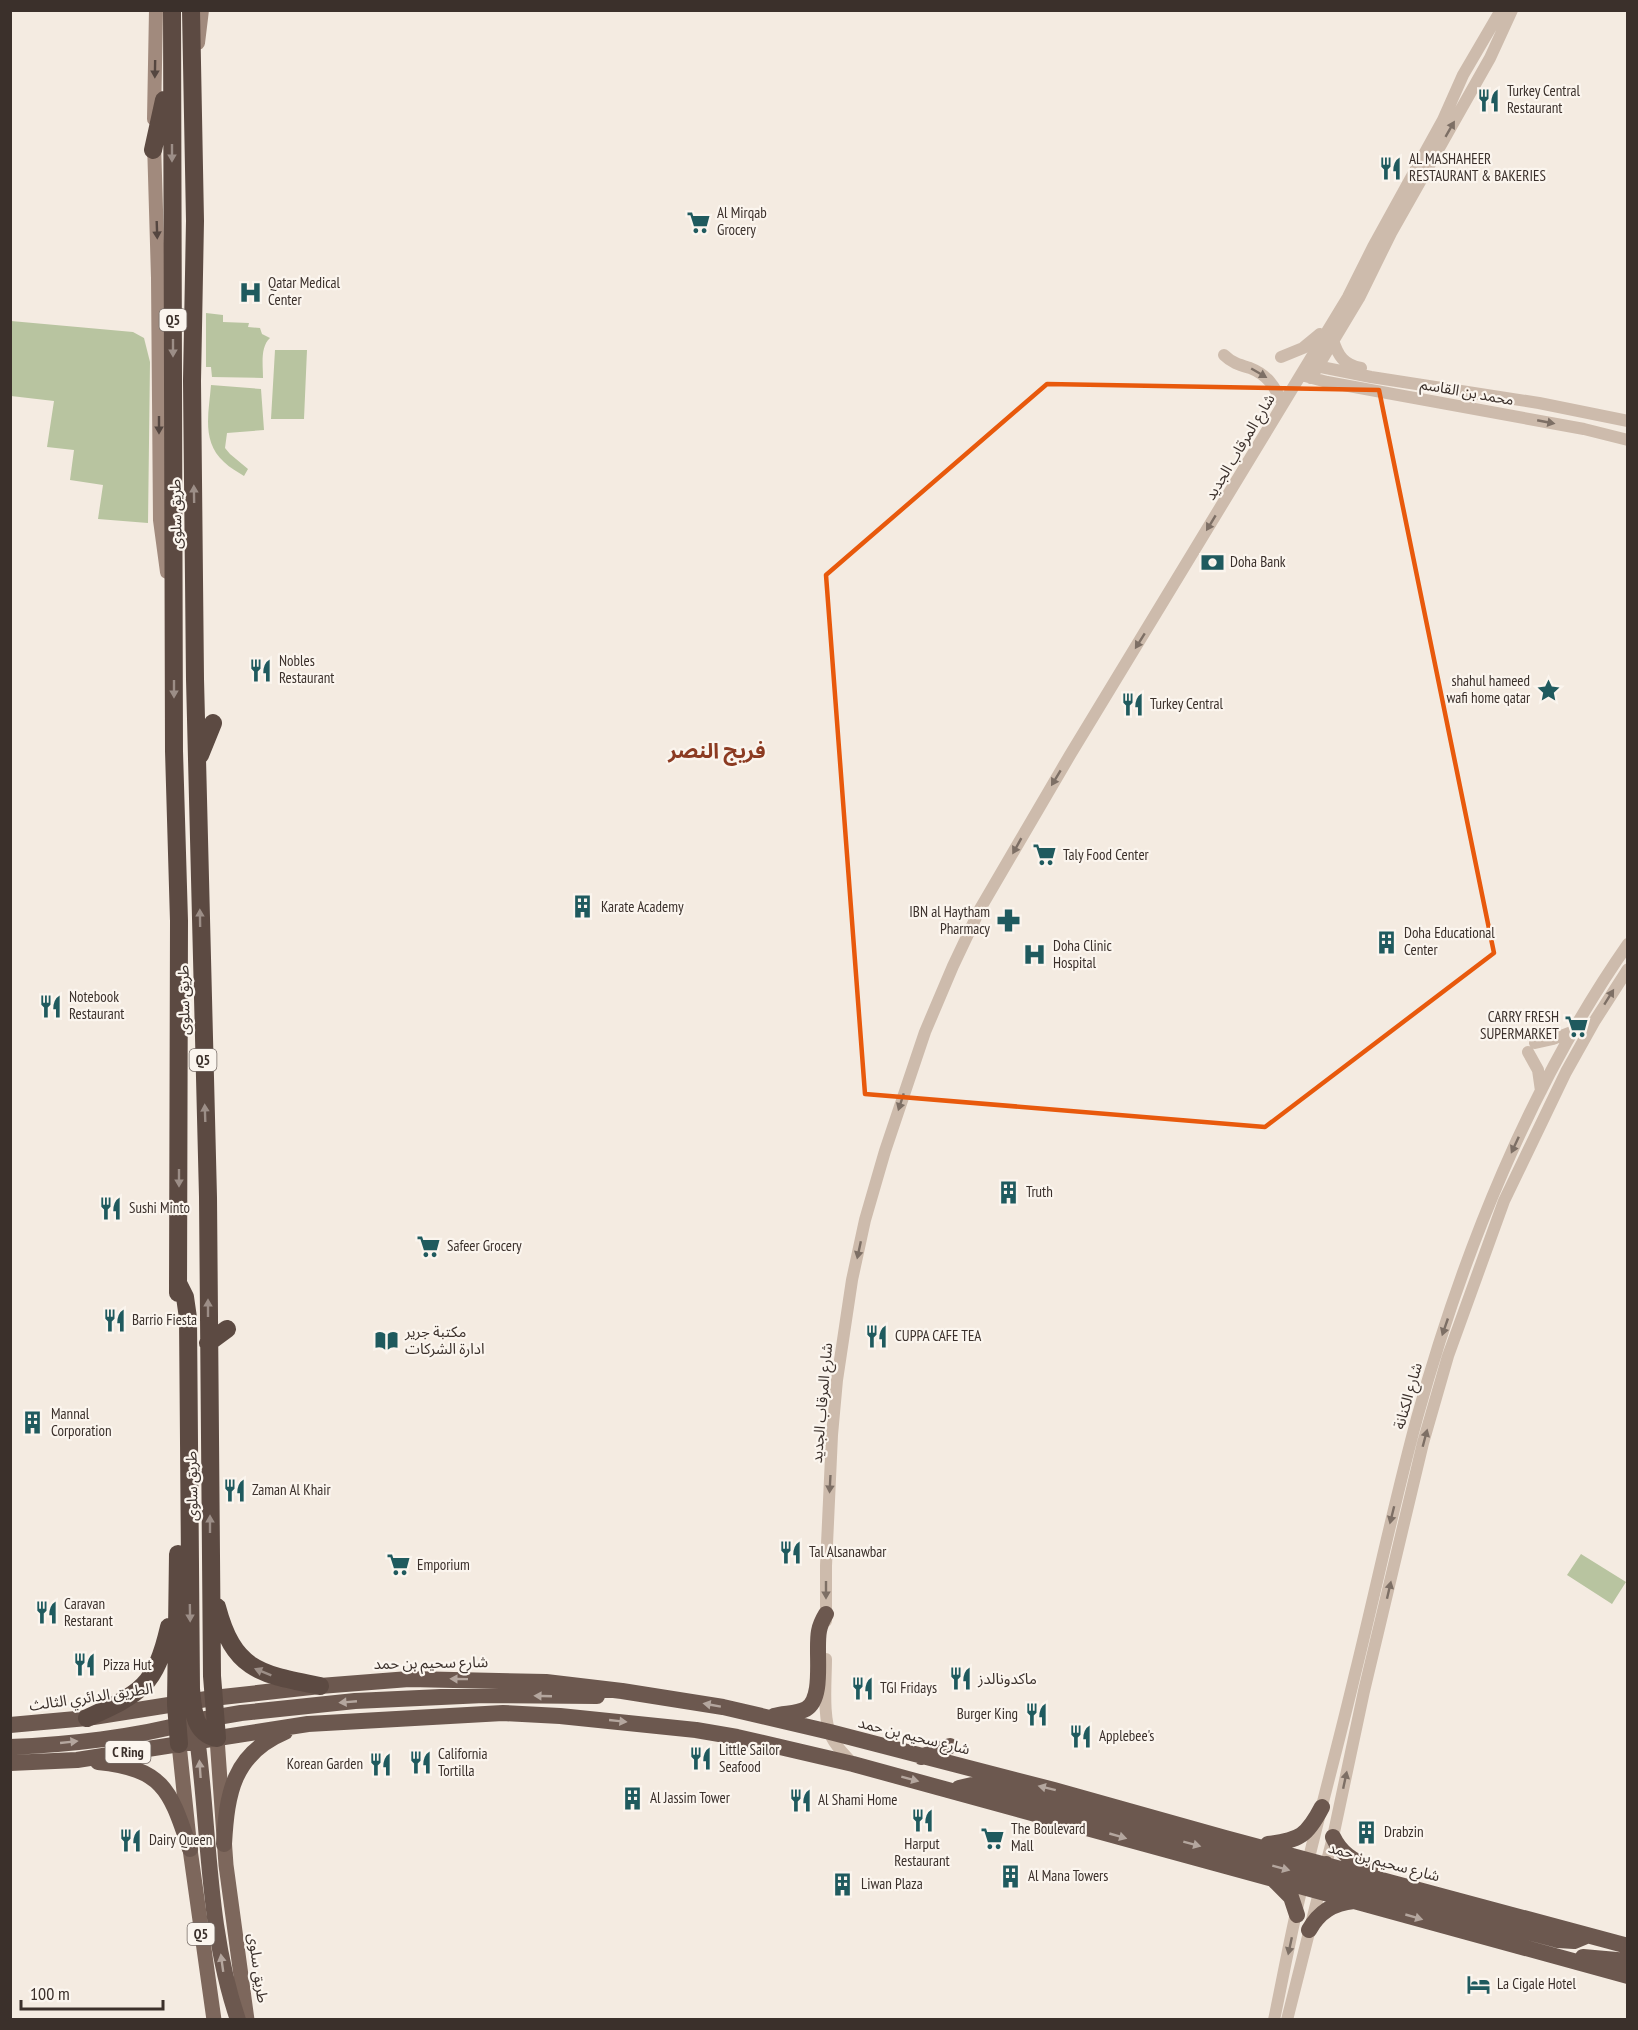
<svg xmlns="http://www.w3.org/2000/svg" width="1638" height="2030" viewBox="0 0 1638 2030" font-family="'PT Sans Narrow','Noto Sans Arabic',sans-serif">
	<rect width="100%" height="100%" fill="#f4ebe1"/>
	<path fill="#b8c4a0" d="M206,313L223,315V322L249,323L248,327L260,328L262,334L270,338C260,347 263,365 263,378L212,377L211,367H206Z
		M11,321L133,332L144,338L150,362L148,523L98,519L103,485L70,480L74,450L47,447L54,401L11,396Z
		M275,350H307L304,419H271Z
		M211,385L261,389L264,430L227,433L225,448L230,454L248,469L244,476C238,472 230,468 224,462C201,441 209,412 211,385Z
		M1581,1554L1626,1582L1612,1604L1567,1575Z"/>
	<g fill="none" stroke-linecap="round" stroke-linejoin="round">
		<path stroke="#cdbbac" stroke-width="12" d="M1333,340C1338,356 1344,365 1361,368
			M1224,355C1232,363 1240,365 1250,368C1268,375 1275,387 1283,404
			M1281,357L1303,348L1320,334
			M1311,365L1371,377L1539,403L1628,421
			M1305,376L1327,382L1584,429L1628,440
			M1311,378L1359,298L1391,233L1490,58L1512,10
			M1535,1043L1553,1039L1574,1031
			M1528,1052L1538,1070L1541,1091
			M826,1621V1566L832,1435L837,1380L852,1280L865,1220L885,1151L925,1032L953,966L980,909L1070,755L1348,297L1373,247L1443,120L1463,75L1501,10
			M826,1659C826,1681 822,1719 832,1738C837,1748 846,1756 853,1764
			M1274,2020C1283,1977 1291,1933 1301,1891C1318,1818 1338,1746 1355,1674C1376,1589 1394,1503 1417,1418C1462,1255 1530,1084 1628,944
			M1287,2020L1333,1837L1364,1691L1423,1443L1448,1356L1504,1201L1566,1072L1594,1022L1628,969"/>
		<path stroke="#a18a7d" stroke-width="14" d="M198,43L202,10
			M154,119L156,10
			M154,142L158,278L160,520L167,572"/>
		<path stroke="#7d675c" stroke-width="15" d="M217,1738L226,1865L247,2020
			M179,1744L190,1849L214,2020"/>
		<path stroke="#6c584f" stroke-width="16" d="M774,1716C784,1713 797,1714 806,1709C825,1698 815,1651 819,1631C820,1625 823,1619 826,1614
			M10,1725L87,1718L213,1698L320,1686L409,1679L546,1682L622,1691L723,1707L830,1732L1054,1790L1225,1838L1628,1946
			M196,1730C210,1826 206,1927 238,2020
			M179,1744L183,1729L194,1721L241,1713L355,1701L484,1695L597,1696
			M10,1747C66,1745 137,1737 191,1722
			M921,1757L950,1746
			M98,1762C165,1769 170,1791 190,1849
			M10,1763L77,1760L308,1724L503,1713L560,1716L696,1730L737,1737L853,1764L1628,1976
			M959,1788L972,1785L994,1789L1310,1876L1320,1873L1326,1864
			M1333,1837C1341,1854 1353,1860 1370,1869
			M224,1844C227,1793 233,1754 285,1732
			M1268,1844C1300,1840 1307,1836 1322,1807
			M1310,1880L1323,1877L1558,1940L1574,1941L1586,1936
			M1275,1881L1291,1897L1297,1915
			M1309,1930C1319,1912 1333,1903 1354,1901
			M1583,1957L1628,1961"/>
		<path stroke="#5c4a42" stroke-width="18" d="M172,10L174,751L179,921L178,1293
			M153,150L164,100
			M200,755L213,723
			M178,1283L185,1297L188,1318L191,1689C193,1708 193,1733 217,1738L212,1676L208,1197L195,679L192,381L195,221L191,10
			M208,1343L227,1329
			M178,1554L176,1704L179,1744
			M217,1607C234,1671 260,1674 320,1686
			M87,1718C141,1693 155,1687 169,1627"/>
	</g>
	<defs><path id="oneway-solid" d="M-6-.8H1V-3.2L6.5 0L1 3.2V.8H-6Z" transform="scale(1.5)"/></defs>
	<g fill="#544640">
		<use href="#oneway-solid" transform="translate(155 69) rotate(91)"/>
		<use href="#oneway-solid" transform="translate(157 230) rotate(88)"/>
		<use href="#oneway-solid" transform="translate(159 425) rotate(90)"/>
	</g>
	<g fill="#7d6f65">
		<use href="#oneway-solid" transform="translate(1450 129) rotate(-60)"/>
		<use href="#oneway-solid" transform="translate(1259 373) rotate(30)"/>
		<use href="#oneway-solid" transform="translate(1546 422) rotate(11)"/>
		<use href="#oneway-solid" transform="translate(1211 523) rotate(121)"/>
		<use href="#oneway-solid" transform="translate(1140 641) rotate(122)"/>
		<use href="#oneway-solid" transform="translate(1056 778) rotate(121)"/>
		<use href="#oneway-solid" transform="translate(1017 846) rotate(119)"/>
		<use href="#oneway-solid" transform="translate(1609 997) rotate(-58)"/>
		<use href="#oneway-solid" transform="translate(901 1102) rotate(108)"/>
		<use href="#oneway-solid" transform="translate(1515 1145) rotate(115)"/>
		<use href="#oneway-solid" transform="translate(859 1250) rotate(102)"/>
		<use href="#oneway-solid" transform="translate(1445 1327) rotate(109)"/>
		<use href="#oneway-solid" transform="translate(1425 1438) rotate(-75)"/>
		<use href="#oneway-solid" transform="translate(830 1484) rotate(93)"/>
		<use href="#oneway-solid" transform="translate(1392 1515) rotate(104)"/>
		<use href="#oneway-solid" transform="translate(826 1590) rotate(90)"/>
		<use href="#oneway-solid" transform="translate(1389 1590) rotate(-77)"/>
		<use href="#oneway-solid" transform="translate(1345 1780) rotate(-78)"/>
		<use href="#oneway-solid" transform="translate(1290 1946) rotate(102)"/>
	</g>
	<g fill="#9c8e87">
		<use href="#oneway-solid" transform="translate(172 153) rotate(90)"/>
		<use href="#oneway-solid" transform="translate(173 348) rotate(90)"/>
		<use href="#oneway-solid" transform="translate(194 494) rotate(-91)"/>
		<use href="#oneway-solid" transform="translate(174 689) rotate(90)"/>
		<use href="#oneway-solid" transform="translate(200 918) rotate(-91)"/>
		<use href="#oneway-solid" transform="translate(205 1113) rotate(-92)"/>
		<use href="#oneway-solid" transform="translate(179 1178) rotate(90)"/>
		<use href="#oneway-solid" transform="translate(208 1308) rotate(-90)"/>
		<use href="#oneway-solid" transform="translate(210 1524) rotate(-90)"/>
		<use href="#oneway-solid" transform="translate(190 1613) rotate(89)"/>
		<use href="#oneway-solid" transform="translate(263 1672) rotate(-158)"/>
	</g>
	<g fill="#b4a69e">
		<use href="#oneway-solid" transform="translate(459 1679) rotate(-179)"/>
		<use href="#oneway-solid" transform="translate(543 1696) rotate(-178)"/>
		<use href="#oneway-solid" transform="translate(348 1702) rotate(175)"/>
		<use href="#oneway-solid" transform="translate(712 1705) rotate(-170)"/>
		<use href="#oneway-solid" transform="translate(618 1721) rotate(6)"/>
		<use href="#oneway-solid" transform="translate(69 1742) rotate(-6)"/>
		<use href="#oneway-solid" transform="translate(200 1769) rotate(-94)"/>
		<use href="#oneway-solid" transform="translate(910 1779) rotate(15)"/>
		<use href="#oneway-solid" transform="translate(1047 1788) rotate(-166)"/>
		<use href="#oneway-solid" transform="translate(1118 1836) rotate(16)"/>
		<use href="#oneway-solid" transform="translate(1192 1844) rotate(15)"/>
		<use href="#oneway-solid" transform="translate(1281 1868) rotate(15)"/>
		<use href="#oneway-solid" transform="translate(1414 1917) rotate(16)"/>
		<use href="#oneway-solid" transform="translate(222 1963) rotate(-98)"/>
	</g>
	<path fill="none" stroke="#e8590c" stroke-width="4.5" stroke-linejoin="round" d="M1047,384L1379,390L1494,953L1265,1127L865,1094L826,575Z"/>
	<defs>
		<symbol id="restaurant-bare" viewBox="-9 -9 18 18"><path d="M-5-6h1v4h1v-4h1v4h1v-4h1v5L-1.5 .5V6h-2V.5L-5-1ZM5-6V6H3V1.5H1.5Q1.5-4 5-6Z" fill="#1f5a5e" stroke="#fbf5ee" stroke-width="2.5" paint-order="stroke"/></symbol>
		<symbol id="supermarket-bare" viewBox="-9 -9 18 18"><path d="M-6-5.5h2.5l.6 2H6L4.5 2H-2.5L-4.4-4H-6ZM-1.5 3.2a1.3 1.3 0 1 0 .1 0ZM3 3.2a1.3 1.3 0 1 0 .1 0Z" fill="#1f5a5e" stroke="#fbf5ee" stroke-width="2.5" paint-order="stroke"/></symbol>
		<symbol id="hospital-bare" viewBox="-9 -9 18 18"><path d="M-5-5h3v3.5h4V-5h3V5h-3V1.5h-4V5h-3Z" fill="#1f5a5e" stroke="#fbf5ee" stroke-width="2.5" paint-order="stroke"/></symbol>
		<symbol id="bank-bare" viewBox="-9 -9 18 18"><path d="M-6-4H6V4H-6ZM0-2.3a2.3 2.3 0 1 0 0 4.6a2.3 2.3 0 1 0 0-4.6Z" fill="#1f5a5e" stroke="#fbf5ee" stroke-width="2.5" paint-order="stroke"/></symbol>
		<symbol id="sight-bare" viewBox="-9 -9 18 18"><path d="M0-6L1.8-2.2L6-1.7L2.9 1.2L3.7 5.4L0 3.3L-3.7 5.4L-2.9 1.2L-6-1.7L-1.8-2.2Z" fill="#1f5a5e" stroke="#fbf5ee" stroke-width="2.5" paint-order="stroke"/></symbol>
		<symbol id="building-bare" viewBox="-9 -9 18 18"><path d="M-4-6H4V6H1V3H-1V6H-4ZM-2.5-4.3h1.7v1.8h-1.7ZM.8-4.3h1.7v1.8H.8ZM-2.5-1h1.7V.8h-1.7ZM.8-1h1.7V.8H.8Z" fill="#1f5a5e" stroke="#fbf5ee" stroke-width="2.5" paint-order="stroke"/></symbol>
		<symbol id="pharmacy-bare" viewBox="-9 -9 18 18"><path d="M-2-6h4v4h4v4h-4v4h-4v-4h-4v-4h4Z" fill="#1f5a5e" stroke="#fbf5ee" stroke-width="2.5" paint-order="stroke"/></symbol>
		<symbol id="library-bare" viewBox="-9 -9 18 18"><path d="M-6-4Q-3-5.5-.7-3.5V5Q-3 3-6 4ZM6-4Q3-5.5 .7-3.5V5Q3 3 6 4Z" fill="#1f5a5e" stroke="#fbf5ee" stroke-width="2.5" paint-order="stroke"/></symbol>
		<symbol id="hotel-bare" viewBox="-9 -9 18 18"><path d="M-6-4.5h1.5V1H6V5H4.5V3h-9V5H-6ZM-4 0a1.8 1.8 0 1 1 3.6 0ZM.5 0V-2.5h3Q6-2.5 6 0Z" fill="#1f5a5e" stroke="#fbf5ee" stroke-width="2.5" paint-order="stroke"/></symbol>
	</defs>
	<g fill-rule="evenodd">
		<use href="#restaurant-bare" x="1472" y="84" width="33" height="33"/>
		<use href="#restaurant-bare" x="1374" y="152" width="33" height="33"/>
		<use href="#supermarket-bare" x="682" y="206" width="33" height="33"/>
		<use href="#hospital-bare" x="234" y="276" width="33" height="33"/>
		<use href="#bank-bare" x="1196" y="546" width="33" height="33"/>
		<use href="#restaurant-bare" x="244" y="654" width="33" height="33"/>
		<use href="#sight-bare" x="1532" y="674" width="33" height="33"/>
		<use href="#restaurant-bare" x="1116" y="688" width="33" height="33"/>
		<use href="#supermarket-bare" x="1028" y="838" width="33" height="33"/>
		<use href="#building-bare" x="566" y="890" width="33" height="33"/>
		<use href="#pharmacy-bare" x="992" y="904" width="33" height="33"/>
		<use href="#building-bare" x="1370" y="926" width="33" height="33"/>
		<use href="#hospital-bare" x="1018" y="938" width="33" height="33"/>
		<use href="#restaurant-bare" x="34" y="990" width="33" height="33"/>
		<use href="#supermarket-bare" x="1560" y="1010" width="33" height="33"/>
		<use href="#building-bare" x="992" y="1176" width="33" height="33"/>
		<use href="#restaurant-bare" x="94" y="1192" width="33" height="33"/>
		<use href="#supermarket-bare" x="412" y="1230" width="33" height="33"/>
		<use href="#restaurant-bare" x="98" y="1304" width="33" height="33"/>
		<use href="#restaurant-bare" x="860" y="1320" width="33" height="33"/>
		<use href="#library-bare" x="370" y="1324" width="33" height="33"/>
		<use href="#building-bare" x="16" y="1406" width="33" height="33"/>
		<use href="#restaurant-bare" x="218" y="1474" width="33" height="33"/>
		<use href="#restaurant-bare" x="774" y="1536" width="33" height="33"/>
		<use href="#supermarket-bare" x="382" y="1548" width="33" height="33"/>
		<use href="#restaurant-bare" x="30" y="1596" width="33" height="33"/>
		<use href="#restaurant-bare" x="68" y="1648" width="33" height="33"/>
		<use href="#restaurant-bare" x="944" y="1662" width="33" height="33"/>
		<use href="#restaurant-bare" x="846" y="1672" width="33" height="33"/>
		<use href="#restaurant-bare" x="1020" y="1698" width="33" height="33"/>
		<use href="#restaurant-bare" x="1064" y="1720" width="33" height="33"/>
		<use href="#restaurant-bare" x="684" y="1742" width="33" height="33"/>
		<use href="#restaurant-bare" x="404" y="1746" width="33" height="33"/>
		<use href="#restaurant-bare" x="364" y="1748" width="33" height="33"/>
		<use href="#building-bare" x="616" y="1782" width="33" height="33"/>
		<use href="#restaurant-bare" x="784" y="1784" width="33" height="33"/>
		<use href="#restaurant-bare" x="906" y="1804" width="33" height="33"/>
		<use href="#building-bare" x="1350" y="1816" width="33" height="33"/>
		<use href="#supermarket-bare" x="976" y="1822" width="33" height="33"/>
		<use href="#restaurant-bare" x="114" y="1824" width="33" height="33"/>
		<use href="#building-bare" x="994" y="1860" width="33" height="33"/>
		<use href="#building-bare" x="826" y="1868" width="33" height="33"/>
		<use href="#hotel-bare" x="1462" y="1968" width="33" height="33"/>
	</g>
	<g text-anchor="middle" stroke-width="4.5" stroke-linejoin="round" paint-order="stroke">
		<g fill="#fbf5ee" stroke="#756b66" stroke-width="1.5">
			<rect x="159.5" y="309" width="27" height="22" rx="4.5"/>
			<rect x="189.5" y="1049" width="27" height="22" rx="4.5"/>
			<rect x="105.5" y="1741" width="45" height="22" rx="4.5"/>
			<rect x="187.5" y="1923" width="27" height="22" rx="4.5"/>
		</g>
		<g font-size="14" font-weight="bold" fill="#3b302b">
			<text x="173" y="325">Q5</text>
			<text x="203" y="1065">Q5</text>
			<text x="128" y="1757">C Ring</text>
			<text x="201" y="1939">Q5</text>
		</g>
		<g font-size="15" fill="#3b302b" stroke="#fbf5ee" text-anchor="start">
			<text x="1507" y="96">Turkey Central<tspan x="1507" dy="17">Restaurant</tspan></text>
			<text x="1409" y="164">AL MASHAHEER<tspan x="1409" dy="17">RESTAURANT &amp; BAKERIES</tspan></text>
			<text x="717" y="218">Al Mirqab<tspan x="717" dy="17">Grocery</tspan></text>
			<text x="268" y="288">Qatar Medical<tspan x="268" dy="17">Center</tspan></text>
			<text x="1230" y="567">Doha Bank</text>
			<text x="279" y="666">Nobles<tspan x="279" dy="17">Restaurant</tspan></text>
			<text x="1530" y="686" text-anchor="end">shahul hameed<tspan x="1530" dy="17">wafi home qatar</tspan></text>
			<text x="1150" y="709">Turkey Central</text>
			<text x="1063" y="860">Taly Food Center</text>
			<text x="601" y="912">Karate Academy</text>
			<text x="990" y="917" text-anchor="end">IBN al Haytham<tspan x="990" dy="17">Pharmacy</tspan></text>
			<text x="1404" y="938">Doha Educational<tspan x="1404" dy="17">Center</tspan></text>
			<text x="1053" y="951">Doha Clinic<tspan x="1053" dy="17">Hospital</tspan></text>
			<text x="69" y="1002">Notebook<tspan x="69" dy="17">Restaurant</tspan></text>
			<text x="1559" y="1022" text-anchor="end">CARRY FRESH<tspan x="1559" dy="17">SUPERMARKET</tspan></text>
			<text x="1026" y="1197">Truth</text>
			<text x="129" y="1213">Sushi Minto</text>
			<text x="447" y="1251">Safeer Grocery</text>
			<text x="132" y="1325">Barrio Fiesta</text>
			<text x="405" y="1337">مكتبة جرير<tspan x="405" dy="17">ادارة الشركات</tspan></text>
			<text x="895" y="1341">CUPPA CAFE TEA</text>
			<text x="51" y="1419">Mannal<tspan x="51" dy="17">Corporation</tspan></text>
			<text x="252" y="1495">Zaman Al Khair</text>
			<text x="809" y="1557">Tal Alsanawbar</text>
			<text x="417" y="1570">Emporium</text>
			<text x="64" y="1609">Caravan<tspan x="64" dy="17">Restarant</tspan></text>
			<text x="103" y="1670">Pizza Hut</text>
			<text x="978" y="1684">ماكدونالدز</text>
			<text x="880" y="1693">TGI Fridays</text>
			<text x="1018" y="1719" text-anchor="end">Burger King</text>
			<text x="1099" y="1741">Applebee's</text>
			<text x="719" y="1755">Little Sailor<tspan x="719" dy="17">Seafood</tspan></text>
			<text x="438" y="1759">California<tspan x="438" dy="17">Tortilla</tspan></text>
			<text x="363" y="1769" text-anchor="end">Korean Garden</text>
			<text x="650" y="1803">Al Jassim Tower</text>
			<text x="818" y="1805">Al Shami Home</text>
			<text x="1011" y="1834">The Boulevard<tspan x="1011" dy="17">Mall</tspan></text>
			<text x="1384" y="1837">Drabzin</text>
			<text x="149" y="1845">Dairy Queen</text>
			<text x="922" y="1849" text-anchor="middle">Harput<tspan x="922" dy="17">Restaurant</tspan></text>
			<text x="1028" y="1881">Al Mana Towers</text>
			<text x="861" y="1889">Liwan Plaza</text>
			<text x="1497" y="1989">La Cigale Hotel</text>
		</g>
		<g font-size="15" fill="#3b302b" stroke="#fbf5ee">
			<text transform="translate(1467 392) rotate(10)" y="5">محمد بن القاسم</text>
			<text transform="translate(1240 447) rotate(-59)" y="5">شارع المرقاب الجديد</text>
			<text transform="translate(176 514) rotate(-91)" y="5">طريق سلوى</text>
			<text transform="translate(184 1000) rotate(-91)" y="5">طريق سلوى</text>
			<text transform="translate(1408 1396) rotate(-74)" y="5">شارع الكنانة</text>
			<text transform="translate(822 1403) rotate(-85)" y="5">شارع المرقاب الجديد</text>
			<text transform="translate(192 1486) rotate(-91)" y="5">طريق سلوى</text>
			<text transform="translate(431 1663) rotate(-1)" y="5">شارع سحيم بن حمد</text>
			<text transform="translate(91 1697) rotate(-8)" y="5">الطريق الدائري الثالث</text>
			<text transform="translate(914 1736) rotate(14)" y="5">شارع سحيم بن حمد</text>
			<text transform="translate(1384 1862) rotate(15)" y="5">شارع سحيم بن حمد</text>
			<text transform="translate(258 1968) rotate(82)" y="5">طريق سلوى</text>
		</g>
		<g font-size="21" font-weight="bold" fill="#8c3b22" stroke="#fbf5ee">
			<text x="717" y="758">فريج النصر</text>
		</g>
	</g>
	<rect width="1638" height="2030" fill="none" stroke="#3b302b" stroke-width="24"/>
	<path d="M21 2000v9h142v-9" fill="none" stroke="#3b302b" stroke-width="3"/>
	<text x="30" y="2000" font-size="18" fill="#3b302b" stroke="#fbf5ee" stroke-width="4.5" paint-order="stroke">100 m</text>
</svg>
